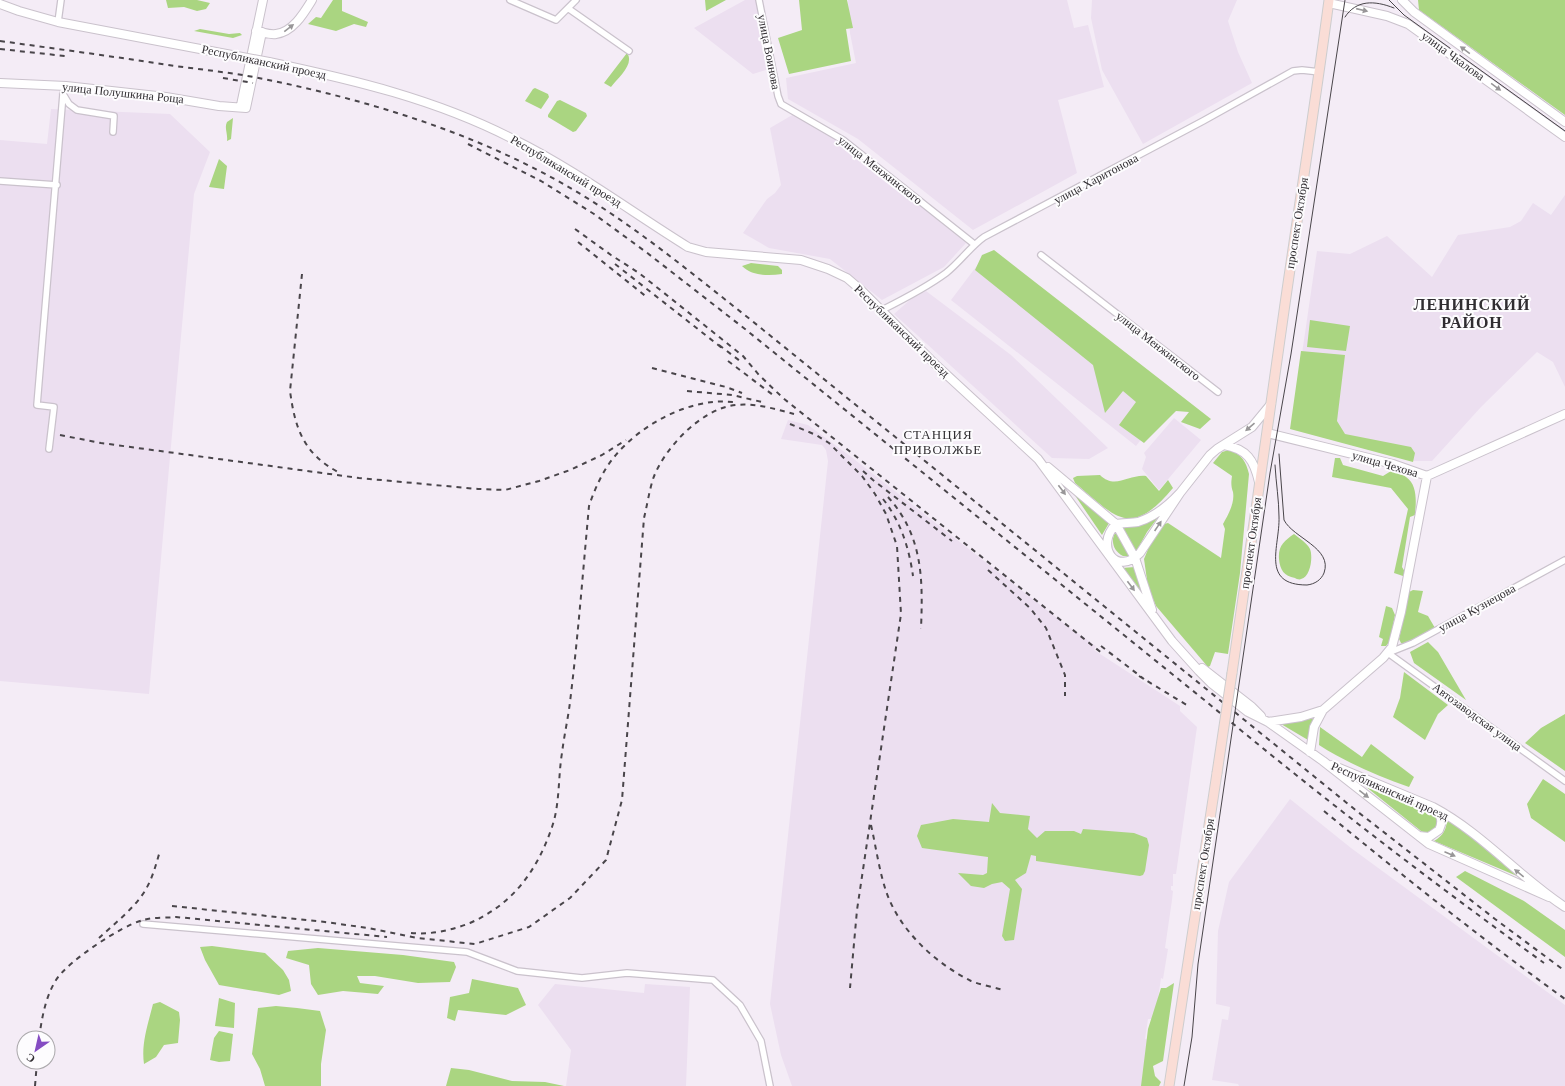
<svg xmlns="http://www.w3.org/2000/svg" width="1565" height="1086" viewBox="0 0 1565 1086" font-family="'Times New Roman',serif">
	<rect width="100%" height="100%" fill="#f4ecf6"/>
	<path fill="#ecdff0" d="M745,0H756L769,69L753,74L694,28Z
		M848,0H1067L1074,28L1088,25L1104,87L1058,100L1077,173L973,230L858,139L788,99L786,78L856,63L850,33Z
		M1092,0H1237L1228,21L1238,52L1252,83L1143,144L1102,70L1091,18Z
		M51,109L170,114L210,152L194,194L169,468L149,694L0,681V140L47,144Z
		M794,114L841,142L966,243L944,267L882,300L830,259L769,248L743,233L767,199L775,193L781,185L770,128Z
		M1565,195V387L1553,362L1537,352L1481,407L1432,461H1413L1291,429L1317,251L1350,254L1387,236L1432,277L1458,235L1510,227L1521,221L1533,203L1551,215Z
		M979,263L1164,410L1136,446L951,300Z
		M926,291L1011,355L1108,448L1089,459L1052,458L894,314L911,299Z
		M1174,418L1201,440L1159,490L1142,469L1146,457L1144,453Z
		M788,420L808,425L850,456L1066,625L1096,646L1094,650L1180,706V711L1197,727L1176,874H1173V886H1171V890L1173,891L1172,900L1165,948L1168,949L1163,979L1161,978L1155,1019H1148L1145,1039L1151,1040L1144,1086H792L781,1055L770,1004L828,461L826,450L822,445L781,439Z
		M1290,799L1351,848L1565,1005V1086H1239L1238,1084L1212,1080L1222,1019L1228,1020L1230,1007L1216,1004L1218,931L1229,882Z
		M555,984L644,993L645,984L690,987L686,1086H566L571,1050L538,1005Z"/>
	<path fill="#aad581" d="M166,0H197L210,3L206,9L197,11L184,7L168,8Z
		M333,0H342V11L368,22L366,27L354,24L336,31L308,24L316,17L321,18Z
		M705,0H726L706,11Z
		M799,0H847L853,28L846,29L851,61L789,74L778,38L802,30Z
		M1418,0H1565V115L1419,10Z
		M200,29L229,34L240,33L242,35L233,38L194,31Z
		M627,53C635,64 618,78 611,87L604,83Z
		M535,88L548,94L549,97L541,109L525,101L533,89Z
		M560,100L586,113L587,116L576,131L573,132L548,117V115L557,101Z
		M233,118L231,139L227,141C228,134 224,128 227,122Z
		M219,159L227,166L224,189L209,187Z
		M994,250L1211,419L1200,429L1181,422L1189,412L1176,411L1144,443L1119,425L1136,402L1123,391L1105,413L1093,365L975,270L982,255Z
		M751,263L778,266L782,270V274C768,276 752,276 742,266Z
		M1310,320L1350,326L1346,351L1307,347Z
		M1301,351L1345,355L1337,421L1345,434L1411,447L1415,453L1413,462L1290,429Z
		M1229,450C1242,454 1246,462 1249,474L1240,573L1228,654L1215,652L1210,666L1208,667L1156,606L1148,587L1144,559L1149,547L1164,524L1168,523L1221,558L1225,529L1223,524C1228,515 1235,503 1233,492C1231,486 1231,483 1232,476L1213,463L1222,452Z
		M1335,458H1340L1343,465L1383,476L1391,471C1396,473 1403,474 1406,477C1418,485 1416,503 1415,515L1410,517L1402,567L1405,572L1403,576L1394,573L1408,509L1391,488L1332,477Z
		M1100,475C1115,490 1129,474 1146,476L1159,491L1168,480L1173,488C1130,539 1117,518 1075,483L1073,478L1077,476Z
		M1072,491L1109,523L1102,535Z
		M1159,516L1147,532L1136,552L1122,527L1141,525Z
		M1116,531L1129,556H1123C1113,551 1110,540 1116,531Z
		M1294,534C1299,538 1307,543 1310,549C1313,556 1311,577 1301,579C1300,580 1296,579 1295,578C1284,576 1280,570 1279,559C1278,546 1284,541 1294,534Z
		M1135,567L1144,598L1122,568Z
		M1413,590L1423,591L1418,612L1428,616L1435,628L1404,644L1401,643L1399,639L1409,592Z
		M1386,606L1392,608L1395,615L1390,641L1386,646H1381L1383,639L1379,637Z
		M1428,642L1438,652L1466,700L1414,663L1410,652Z
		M1404,672L1448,705L1438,714L1425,740L1393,717L1400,698Z
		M1565,714V771L1525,743L1541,728Z
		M1314,718L1308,740L1281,724L1301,721Z
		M1320,727L1362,757L1371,744L1414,777L1409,787C1378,776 1347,763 1319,745Z
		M1543,779L1565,794V842L1531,818L1527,804Z
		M1360,782L1434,811L1437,814V825C1433,831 1428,834 1421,831Z
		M992,803L1000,813L1030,816L1028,829L1037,838L1045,831H1074L1081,834L1083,829L1134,833L1147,838L1149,845L1145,871L1143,875L1140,876L1036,861V856L1031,855L1026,873L1015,880L1022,889L1014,940L1005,941L1002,936L1010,889L1002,882L992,884L984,888L971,886L958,873L983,875L987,873L988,857L922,848L917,836L921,825L953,819L989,822Z
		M1447,818L1455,823L1517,876L1434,841C1443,836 1447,829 1447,818Z
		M1465,871L1524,901L1565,930V957L1456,877Z
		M212,946L265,953L283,970L289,980L291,991L279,995L219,985L205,960L200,947Z
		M318,948L403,955L454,962L456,967L450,982L418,983L375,976H357L360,983L384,986L378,994L343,991L318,995L311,984L309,965L286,958L288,951Z
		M472,979L518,988L526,1005L506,1015L458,1010L455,1021L447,1018L450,997L469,993Z
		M1174,983L1163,1061L1153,1066L1155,1076L1161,1082L1159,1086H1141L1148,1029L1161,988H1166Z
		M219,998L235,1003L234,1028L215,1026Z
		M160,1002L179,1012L180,1020L178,1043L164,1045L156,1057L144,1064C141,1044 148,1024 153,1004Z
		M276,1006L297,1008L320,1011L326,1030L321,1064V1086H265L260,1069L252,1054L258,1008Z
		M219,1031L233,1034L230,1061L219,1062L210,1060L214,1038Z
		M451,1068L469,1070L512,1081L545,1082L564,1086H446Z"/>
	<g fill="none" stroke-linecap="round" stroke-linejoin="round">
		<defs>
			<path id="street" d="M510,0L556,20L576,0
				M759,0L778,96L781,104L843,140L974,244
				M569,9L629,51
				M58,22L61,0
				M63,94L69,104L77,110L114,116L113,132
				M0,181L57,185
				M1041,255L1218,392
				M882,310C904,299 927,287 946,273C960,262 970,247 984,237L1203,121L1293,71L1302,70L1320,72
				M49,449L54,407L37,405L63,94L66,86
				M1388,653L1565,781
				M1388,653L1413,643L1565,560
				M143,924L467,952L517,971L582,978L627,973L713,980L740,1005L761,1041L770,1086"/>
			<path id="secondary" d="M1402,0L1414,12L1565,122
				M1329,3L1387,16L1408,24L1565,137
				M0,4L19,11L58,22L237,56
				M256,31C263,32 269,35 276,34C293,32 304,13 312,0
				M269,62C354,80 435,99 513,139C574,169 630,211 688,247L706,252L801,260L828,269L847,278L861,290L936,365L1038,459L1172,641L1199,671L1211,683L1248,712L1268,722L1323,761L1429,844L1549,897
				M0,83L66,86L166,97L219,106L246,108L262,32
				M241,105L263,0
				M1267,433L1393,464L1427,476L1565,414
				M1224,445C1247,449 1254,460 1259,482
				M1048,467L1116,524L1135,558L1152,610
				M1180,493C1169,505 1154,517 1138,522C1131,523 1123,523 1116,524C1094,547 1117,577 1140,553L1180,493L1210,455L1217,449L1252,427L1271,404
				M1202,668L1252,707L1261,716
				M1268,722L1301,717L1323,710
				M1310,752L1314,727L1323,710L1383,658L1392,647L1401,612L1427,476
				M1332,765L1433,807C1482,833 1519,877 1565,907
				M1419,836L1429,837L1439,830C1443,822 1442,815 1435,809"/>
			<path id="primary" d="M1232,673C1250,555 1266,436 1283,318C1298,212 1315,106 1329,0
				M1169,1086L1217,773"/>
		</defs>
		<use href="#street" stroke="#cac2cc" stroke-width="8"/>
		<use href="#secondary" stroke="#cac2cc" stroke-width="10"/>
		<use href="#primary" stroke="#cdcdce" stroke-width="11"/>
		<use href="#street" stroke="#fff" stroke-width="5.5"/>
		<use href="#secondary" stroke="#fff" stroke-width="8"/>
		<use href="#primary" stroke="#faddd6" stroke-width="9"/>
		<path stroke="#49454a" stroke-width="1" d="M1389,0L1404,15L1565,131
			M1345,17C1356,0 1374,0 1394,8
			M1275,465C1276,483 1279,500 1279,517C1280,546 1260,585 1307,585C1315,584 1321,580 1324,573C1333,548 1293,538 1284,520L1279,454
			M1184,1086L1192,1037L1198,964L1270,473L1291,354L1345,0"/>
		<path stroke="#49454a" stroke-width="2" stroke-dasharray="5 5" stroke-linecap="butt" d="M0,41C58,49 117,57 175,66C205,70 235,73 264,79C362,99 459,128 547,175C621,214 685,268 751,320L1358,812L1495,919L1565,971
			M0,49L65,56
			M223,78L253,83
			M468,144L541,181L594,214L646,252L745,329L1208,703C1317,794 1429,880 1544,963
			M575,229L611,255L639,273L743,356L759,375L783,398L1103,654
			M578,242L648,298
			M615,264L722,348
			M302,274L290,391C295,428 303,453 338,472
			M719,345L740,361
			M728,361L773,395
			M652,368L726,387L742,393
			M687,391L732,395L762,402
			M790,424L816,435L829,443L862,476L875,494L886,514L897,546L901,614L857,910L850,988
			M60,435L101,443L359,478L478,489L505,490L539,481L570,470L602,455L626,440
			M863,471L873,480L952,541
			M888,497C923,536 923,579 921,629
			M883,499C901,522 909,548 913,576
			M988,570L1030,608L1046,628L1065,675V696
			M1101,646L1144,679
			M1139,676L1190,707
			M1324,811C1403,876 1482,939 1565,999
			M871,825C876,847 879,870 886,891C899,930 935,963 971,981C981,985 993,987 1003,990
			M172,906L325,922L368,928L417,938L475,944L529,927L570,898L606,860L622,800L644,518C647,506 649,492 653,479C664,448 702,408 736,405C756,403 775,409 794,414
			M411,933C431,935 452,930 470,923C513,904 537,871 552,827C560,804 558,777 562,753C564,736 568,719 570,702C578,637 583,571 589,506C593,494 598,482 605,470C626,435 672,406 713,402C720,401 727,402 734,402
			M99,938C114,924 136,907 146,889C153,877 156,864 160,851
			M39,1038C42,1018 45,998 56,980C68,961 121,926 143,920C153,917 166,918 176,917L387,937
			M35,1086L37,1062"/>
		<defs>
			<path id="secondary-bridge" d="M237,56L269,62"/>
			<path id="primary-bridge" d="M1217,773L1232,673"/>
		</defs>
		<use href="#secondary-bridge" stroke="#cac2cc" stroke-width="10" stroke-linecap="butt"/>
		<use href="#primary-bridge" stroke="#cdcdce" stroke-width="11" stroke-linecap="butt"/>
		<use href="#secondary-bridge" stroke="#fff" stroke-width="8"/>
		<use href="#primary-bridge" stroke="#faddd6" stroke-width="9"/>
	</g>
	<defs><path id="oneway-solid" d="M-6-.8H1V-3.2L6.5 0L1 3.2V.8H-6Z"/></defs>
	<g fill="#989698">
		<use href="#oneway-solid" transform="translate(1362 10) rotate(13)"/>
		<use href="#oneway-solid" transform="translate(289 28) rotate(-38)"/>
		<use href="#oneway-solid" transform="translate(1465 50) rotate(-144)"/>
		<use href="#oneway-solid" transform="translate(1496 87) rotate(36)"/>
		<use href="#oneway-solid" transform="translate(1250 427) rotate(139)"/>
		<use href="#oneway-solid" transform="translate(1062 490) rotate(53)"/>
		<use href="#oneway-solid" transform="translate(1158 526) rotate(-56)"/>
		<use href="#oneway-solid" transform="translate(1131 586) rotate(53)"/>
		<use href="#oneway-solid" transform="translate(1364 794) rotate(38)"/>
		<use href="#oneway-solid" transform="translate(1450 854) rotate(23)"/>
		<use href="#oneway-solid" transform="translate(1519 873) rotate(-141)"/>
	</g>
	<g text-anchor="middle" stroke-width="4" stroke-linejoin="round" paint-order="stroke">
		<g font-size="12" fill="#302d31" stroke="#fdfcfe">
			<text transform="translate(769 52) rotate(79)" y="4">улица Воинова</text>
			<text transform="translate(1453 56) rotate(36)" y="4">улица Чкалова</text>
			<text transform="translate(264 62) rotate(12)" y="4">Республиканский проезд</text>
			<text transform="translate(123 93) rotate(6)" y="4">улица Полушкина Роща</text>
			<text transform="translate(880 170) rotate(38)" y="4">улица Менжинского</text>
			<text transform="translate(566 171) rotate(31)" y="4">Республиканский проезд</text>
			<text transform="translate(1096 179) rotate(-28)" y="4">улица Харитонова</text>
			<text transform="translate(1297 223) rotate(-81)" y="4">проспект Октября</text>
			<text transform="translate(902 331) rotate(44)" y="4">Республиканский проезд</text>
			<text transform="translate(1158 346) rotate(38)" y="4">улица Менжинского</text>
			<text transform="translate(1385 464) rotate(16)" y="4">улица Чехова</text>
			<text transform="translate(1251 543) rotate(-82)" y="4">проспект Октября</text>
			<text transform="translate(1477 608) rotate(-29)" y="4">улица Кузнецова</text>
			<text transform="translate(1477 717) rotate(36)" y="4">Автозаводская улица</text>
			<text transform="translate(1390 791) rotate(24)" y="4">Республиканский проезд</text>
			<text transform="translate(1203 864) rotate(-81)" y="4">проспект Октября</text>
		</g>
		<g font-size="13" letter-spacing="1" fill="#302d31" stroke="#fdfcfe">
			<text x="938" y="439">СТАНЦИЯ<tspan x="938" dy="15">ПРИВОЛЖЬЕ</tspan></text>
		</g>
		<g font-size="16" font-weight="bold" letter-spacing="1" fill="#302d31" stroke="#fdfcfe">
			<text x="1472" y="310">ЛЕНИНСКИЙ<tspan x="1472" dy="18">РАЙОН</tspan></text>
		</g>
	</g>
	<g transform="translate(36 1050) rotate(214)"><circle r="19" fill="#fdfcfe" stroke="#aba9ac"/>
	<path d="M0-3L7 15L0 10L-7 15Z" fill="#854cc3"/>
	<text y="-6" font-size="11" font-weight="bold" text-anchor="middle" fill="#302d31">С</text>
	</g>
</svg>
